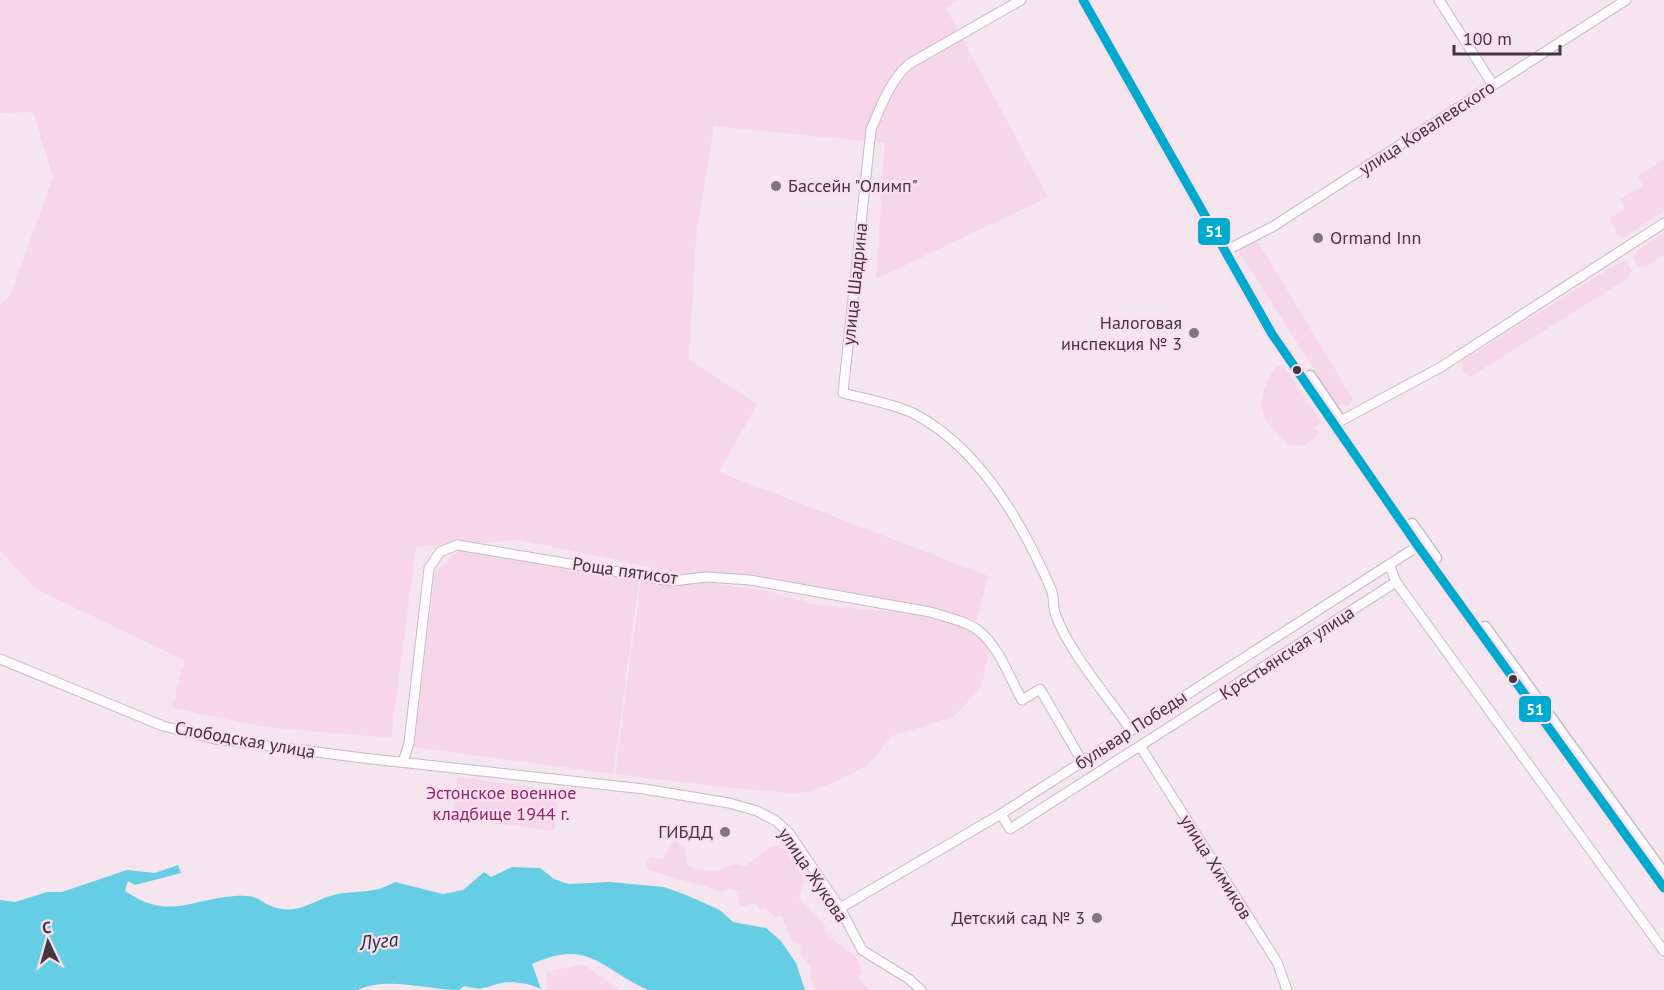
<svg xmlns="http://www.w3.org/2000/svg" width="1664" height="990" viewBox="0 0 1664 990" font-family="'PT Sans',sans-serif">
	<rect width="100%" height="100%" fill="#f5e5ee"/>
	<path fill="#f8d6e9" d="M0,0H959L946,8L1048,197L876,279L885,143L714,126L696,239L689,359L757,404L719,472L988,576L977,620L750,580L677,573L520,540L416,547L391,738L265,727L172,708L184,660L36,589L0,551V305L10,296L53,177L33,112L0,113Z
		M1664,160V211L1623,238L1617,234L1610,218L1625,209L1620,199L1643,186L1638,176Z
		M1664,233V255L1646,266L1638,267L1633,257L1636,251Z
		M1255,237L1353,399L1349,406L1338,404L1332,397L1239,252L1243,244Z
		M1625,262L1632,271L1628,278L1470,377L1462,373V361L1618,263Z
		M1279,365L1285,368L1321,422L1315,427L1320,434L1305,445L1290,446C1269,426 1253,414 1266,385C1269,377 1271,370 1279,365Z
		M461,548L639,581L613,774L414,747L435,572Z
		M641,581L675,585L705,582L772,592L810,604L905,613L942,620L979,634L990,650L981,688L954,716L892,736L869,764L840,780L807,792L792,793L722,787L615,774Z
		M458,777L558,791L555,831L452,817Z
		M675,842L685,847L687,865C701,873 719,873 733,864L744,867L772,846L784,848L804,879L799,900L825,926L826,934L855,956L863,973L858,978L870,990H816L810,977L811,968L800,954L801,945L791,939L782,916L775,917L765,908L759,909L754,903L742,906L738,900L740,892L730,888L723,892L649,870L645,864L650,857L663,859L670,844Z
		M583,964L619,990H547V972Z"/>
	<path fill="#66cee4" d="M178,865L181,873L135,885L128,881L125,891C169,921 190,899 235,896C262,894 258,903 277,908C302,914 316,898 338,894C362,890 373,894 395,882L443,894L463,890L484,872L491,877L512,867L540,868L554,879L568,884L610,882L664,887L686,895L720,910L733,922L766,928L781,941L796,963L805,990H648C600,969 590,938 532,964L541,989C529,983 509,980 497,984C481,989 481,990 464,986L459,990C427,990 387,976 358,990H0V900L15,902L47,892H62L127,870L155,873Z"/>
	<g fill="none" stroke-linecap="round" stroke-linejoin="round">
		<defs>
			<path id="minor" d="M1021,0L909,64C889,82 882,105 871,129L843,393C866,399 891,403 913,413C979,447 1023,524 1051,589C1055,598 1052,608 1056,616C1070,653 1108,697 1131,730
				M1439,0L1493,85
				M1225,251L1272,227L1626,0
				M1335,424L1441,367L1664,223
				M1390,566L1396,582L1664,951
				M0,659L163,726L215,739L363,758L644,789L729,803L757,811L776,821L789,833L840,908L862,950L909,979L921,990
				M1140,746L1277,962L1287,990
				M403,762L409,743L429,568L440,552L457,545L672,581L706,577L750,580L930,612C946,617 966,621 979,631C999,647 1010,678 1022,700L1040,689L1082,761
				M1001,814L1010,829L1396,582
				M840,908L1001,814L1418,546"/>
			<path id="major" d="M1083,0L1272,334L1418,546L1664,888
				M1310,376L1338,417
				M1412,524L1436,558
				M1485,627L1664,874"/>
		</defs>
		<use href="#minor" stroke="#c8bbc3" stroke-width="11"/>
		<use href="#major" stroke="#c8bbc3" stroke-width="13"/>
		<use href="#minor" stroke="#fefbfc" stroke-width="9"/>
		<use href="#major" stroke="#fefbfc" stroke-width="10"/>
		<defs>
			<path id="bus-1" d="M1083,0L1272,334L1418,546L1664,888"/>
		</defs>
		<use href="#bus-1" stroke="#fbdfef" stroke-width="14"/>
		<use href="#bus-1" stroke="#00a9ce" stroke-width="9"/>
	</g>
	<g fill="#82737c" stroke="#fbdfef" stroke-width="2">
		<circle cx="776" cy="186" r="6"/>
		<circle cx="1318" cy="238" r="6"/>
		<circle cx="1194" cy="333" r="6"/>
		<circle cx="725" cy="832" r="6"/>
		<circle cx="1097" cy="918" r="6"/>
	</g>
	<g fill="#44363e" stroke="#fbdfef" stroke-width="2">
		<circle cx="1297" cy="370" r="5"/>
		<circle cx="1513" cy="679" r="5"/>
	</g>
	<g text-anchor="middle" stroke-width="4.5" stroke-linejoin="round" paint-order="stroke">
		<g font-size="18" fill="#44363e" stroke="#fbdfef">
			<text transform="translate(1427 128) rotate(-33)" y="6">улица Ковалевского</text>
			<text transform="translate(855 284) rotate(-84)" y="6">улица Шадрина</text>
			<text transform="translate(625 571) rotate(8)" y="6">Роща пятисот</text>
			<text transform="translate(1287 653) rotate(-33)" y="6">Крестьянская улица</text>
			<text transform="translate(1131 730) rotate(-33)" y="6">бульвар Победы</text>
			<text transform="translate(245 740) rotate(10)" y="6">Слободская улица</text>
			<text transform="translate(1216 867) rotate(58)" y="6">улица Химиков</text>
			<text transform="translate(813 875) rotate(56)" y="6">улица Жукова</text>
		</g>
		<g font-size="18" fill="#44363e" stroke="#fbdfef" text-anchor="end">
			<text x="788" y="192" text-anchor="start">Бассейн "Олимп"</text>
			<text x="1330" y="244" text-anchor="start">Ormand Inn</text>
			<text x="1182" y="329">Налоговая<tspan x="1182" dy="21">инспекция № 3</tspan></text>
			<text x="713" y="838">ГИБДД</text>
			<text x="1085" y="924">Детский сад № 3</text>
		</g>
		<g font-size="18" fill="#8d286e" stroke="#fbdfef">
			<text x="501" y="799">Эстонское военное<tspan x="501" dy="21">кладбище 1944 г.</tspan></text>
		</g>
		<g font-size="20" font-style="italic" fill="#1b3338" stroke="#fbdfef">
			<text transform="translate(379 941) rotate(-6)" y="7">Луга</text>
		</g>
	</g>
	<g stroke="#fbdfef" stroke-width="2">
		<rect x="1197" y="217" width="34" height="29" rx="6" fill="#00a9ce"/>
		<rect x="1518" y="695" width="34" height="28" rx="6" fill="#00a9ce"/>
	</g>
	<g font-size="16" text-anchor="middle" font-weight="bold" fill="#fff">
		<text x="1214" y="237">51</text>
		<text x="1535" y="715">51</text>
	</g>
	<g transform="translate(48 942) rotate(355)" stroke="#fbdfef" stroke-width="4.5" paint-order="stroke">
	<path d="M0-4.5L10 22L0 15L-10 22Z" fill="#44363e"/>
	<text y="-9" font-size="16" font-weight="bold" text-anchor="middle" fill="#44363e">С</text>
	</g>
	<path d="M1454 45v9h106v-9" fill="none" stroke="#44363e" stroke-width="3"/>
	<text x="1463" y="45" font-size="18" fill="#44363e" stroke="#fbdfef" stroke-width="4.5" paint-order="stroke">100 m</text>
</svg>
